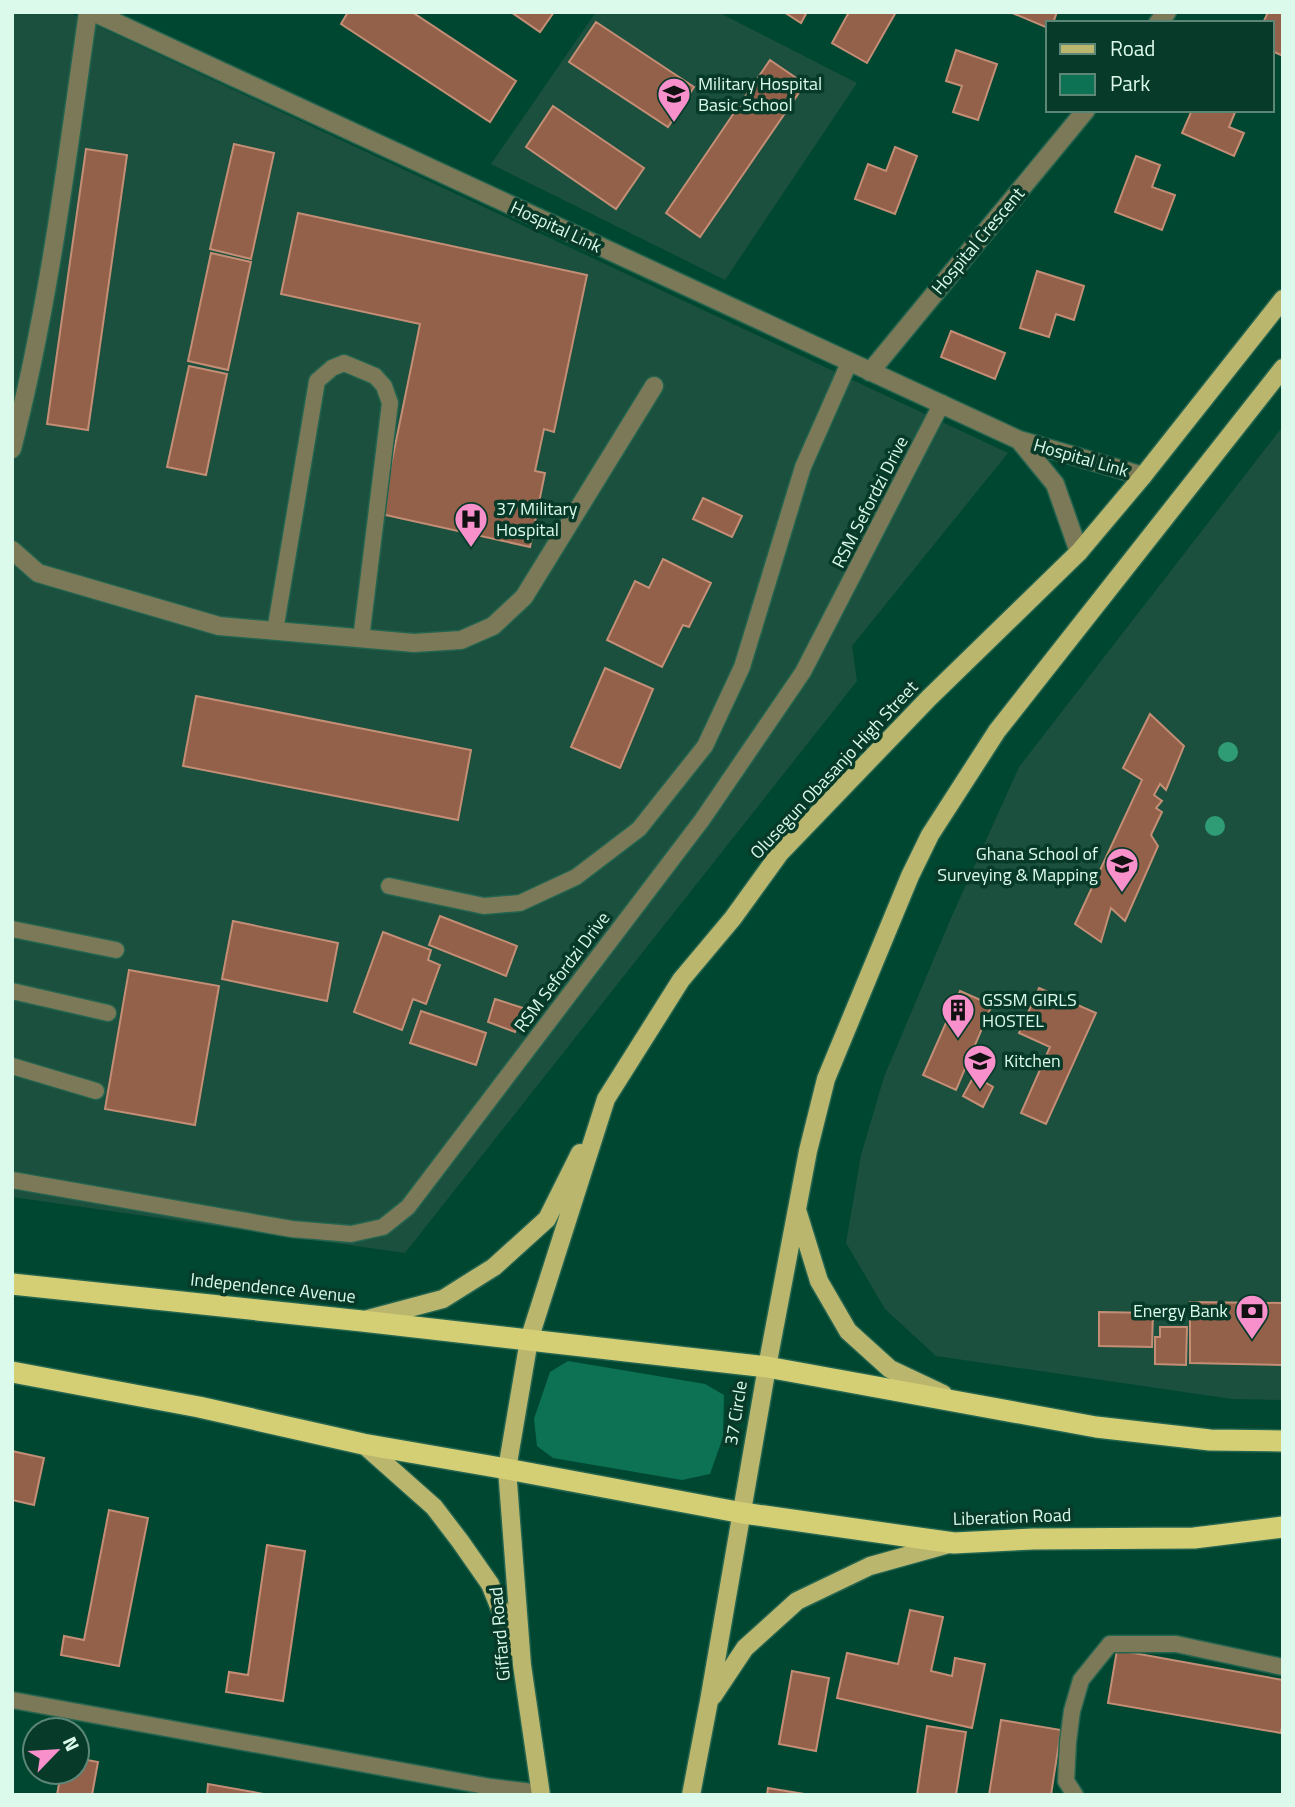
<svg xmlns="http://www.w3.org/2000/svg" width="1295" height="1807" viewBox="0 0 1295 1807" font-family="'Titillium Web',sans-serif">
	<rect width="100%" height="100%" fill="#004731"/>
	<path fill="#1a503d" d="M12,12H68L1008,453L852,646L857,681L405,1253L12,1197Z
		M596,12H718L857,83L725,280L491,164Z
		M1283,426V1400L1232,1399L936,1356L885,1309L846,1243L861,1155L884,1077L951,918L1019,767Z"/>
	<path fill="#0c7253" d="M568,1361L705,1384L724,1395L723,1437L710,1474L682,1480L553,1458L537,1446L534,1419L550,1372Z"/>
	<path fill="#93614a" stroke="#c38e75" stroke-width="2" d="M348,12H412L516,81L490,122L341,24Z
		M511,12H554L540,32Z
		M784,12H807L801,23Z
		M849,12H896L867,63L832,43Z
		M1010,12H1057L1053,23H1048V28Z
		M1268,12H1283V56L1272,51V23H1263Z
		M596,22L694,87L668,127L569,62Z
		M956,50L997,64L978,120L953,112L962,86L946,81Z
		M770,60L805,84L700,237L666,213Z
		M553,106L644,168L616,209L526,147Z
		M1192,110H1236L1229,127L1244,133L1234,156L1182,133Z
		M234,144L274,153L251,259L210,249Z
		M895,147L917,156L895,214L855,199L868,164L886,171Z
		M86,149L127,155L88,430L47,424Z
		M1136,156L1160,165L1152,187L1175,195L1162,230L1115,212Z
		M298,213L587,275L554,432L544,429L535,471L545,473L530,547L381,514L420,324L281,294Z
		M211,253L251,262L228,370L188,361Z
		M1037,271L1084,286L1074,320L1056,314L1049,337L1020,328Z
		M951,331L1005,353L995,379L941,357Z
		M189,366L227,374L206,475L167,467Z
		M703,498L742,516L732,537L693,519Z
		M663,559L711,583L689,627L683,625L662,667L607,640L635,581L649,588Z
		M605,668L653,689L620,768L571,747Z
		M196,696L471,750L458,820L183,766Z
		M1150,714L1184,746L1166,790L1160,784L1154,795L1162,801L1156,808L1162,812L1151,835L1158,846L1125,921L1111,908L1101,942L1075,924L1142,780L1123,768Z
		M440,916L517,946L506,976L429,945Z
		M233,921L338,943L327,1001L222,979Z
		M383,932L431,950L428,960L440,965L426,1004L413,999L402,1030L354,1012Z
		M129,970L219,986L195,1125L105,1109Z
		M1039,988L1096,1013L1046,1124L1021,1113L1050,1047L1019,1033Z
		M960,991L992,1005L956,1090L923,1075Z
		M495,999L523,1008L515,1032L488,1022Z
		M421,1011L486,1033L476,1065L410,1043Z
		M974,1076L993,1087L983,1107L963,1096Z
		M1190,1302L1283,1303V1365L1190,1363Z
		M1099,1312L1153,1313L1152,1347L1099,1346Z
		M1160,1327H1187L1186,1365L1155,1364V1337H1160Z
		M12,1451L44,1458L34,1505L12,1500Z
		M109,1510L148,1518L119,1666L61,1655L64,1636L84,1640Z
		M267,1545L305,1551L283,1701L226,1692L229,1672L248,1675Z
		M910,1610L943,1617L931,1671L952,1676L955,1658L985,1664L972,1728L837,1698L847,1653L898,1664Z
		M1117,1650L1283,1680V1720L1281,1733L1108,1703Z
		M792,1671L829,1678L816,1751L779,1744Z
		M1001,1720L1061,1730L1051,1795H989Z
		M927,1726L966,1732L956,1795H917Z
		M77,1758L98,1762L92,1795H57L61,1772H77Z
		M208,1784L264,1794V1795H207Z
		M768,1788L804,1794L803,1795H767Z"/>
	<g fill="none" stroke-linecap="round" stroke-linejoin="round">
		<defs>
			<path id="lane" d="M275,631L317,381L332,368L344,363L375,376L384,386L390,403L361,639
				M389,886L484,906L520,903L576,877L639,829L705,746L742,667L803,467L849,363
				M12,929L116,950
				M12,991L108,1013
				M12,1066L96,1091
				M12,1180L292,1229L351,1234L383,1227L408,1207L702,820L803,672L942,403
				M12,1700L491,1787L541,1793
				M1075,1795L1066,1781L1068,1742L1072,1711L1081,1680L1110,1644H1176L1283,1667"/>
			<path id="street" d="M93,12L1019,440L1143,476
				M1158,23L1167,12
				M870,372L1086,110
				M1019,440L1055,484L1079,552
				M12,449C49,306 67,158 88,12
				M12,550L38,573L219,626L414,643L461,640L493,626L524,597L654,386"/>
			<path id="primary" d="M798,1213L819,1281L848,1331L890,1369L943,1394
				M368,1319L443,1299L494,1267L547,1219L580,1153
				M363,1444L434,1507L460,1541L490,1584L516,1648
				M713,1696L745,1648L797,1601L870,1566L949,1544
				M541,1795L522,1665L507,1469L529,1340L606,1099L681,980L733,918L780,853L929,698L1079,552L1143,476L1283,299
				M691,1795L709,1701L767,1367L808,1151L826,1079L910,876L930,835L997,731L1283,368"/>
			<path id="highway" d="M12,1284L362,1321L767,1367L1096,1427L1210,1440L1283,1441
				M12,1372L199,1407L363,1444L507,1469L743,1513L954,1543L1033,1539L1194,1538L1283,1527"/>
		</defs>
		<use href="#lane" stroke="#23644f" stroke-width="19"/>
		<use href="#street" stroke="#23644f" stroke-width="21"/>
		<use href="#primary" stroke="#23644f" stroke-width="21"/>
		<use href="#highway" stroke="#23644f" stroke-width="24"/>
		<use href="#lane" stroke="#7b7957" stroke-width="16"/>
		<use href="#street" stroke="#7b7957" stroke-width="18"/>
		<use href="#primary" stroke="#bbb66d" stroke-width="18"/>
		<use href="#highway" stroke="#d4ce75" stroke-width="21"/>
	</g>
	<g fill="#2f9c75">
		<circle cx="1228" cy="752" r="10"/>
		<circle cx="1215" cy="826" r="10"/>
	</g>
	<defs>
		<symbol id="school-pin" viewBox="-11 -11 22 30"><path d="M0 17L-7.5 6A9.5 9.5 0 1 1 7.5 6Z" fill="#f890cc" stroke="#083a29"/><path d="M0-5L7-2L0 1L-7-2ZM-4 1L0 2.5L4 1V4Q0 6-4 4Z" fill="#111"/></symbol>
		<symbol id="hospital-pin" viewBox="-11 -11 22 30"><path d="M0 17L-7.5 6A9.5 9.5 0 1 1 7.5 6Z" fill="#f890cc" stroke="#083a29"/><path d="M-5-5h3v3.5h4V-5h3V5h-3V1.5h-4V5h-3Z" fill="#111"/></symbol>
		<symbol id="building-pin" viewBox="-11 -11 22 30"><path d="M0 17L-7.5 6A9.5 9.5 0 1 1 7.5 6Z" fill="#f890cc" stroke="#083a29"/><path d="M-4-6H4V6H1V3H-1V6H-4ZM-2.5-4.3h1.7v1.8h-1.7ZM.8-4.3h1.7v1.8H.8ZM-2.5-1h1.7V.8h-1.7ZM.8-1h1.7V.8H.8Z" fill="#111"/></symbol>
		<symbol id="bank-pin" viewBox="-11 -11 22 30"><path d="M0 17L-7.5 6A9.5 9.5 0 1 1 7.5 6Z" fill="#f890cc" stroke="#083a29"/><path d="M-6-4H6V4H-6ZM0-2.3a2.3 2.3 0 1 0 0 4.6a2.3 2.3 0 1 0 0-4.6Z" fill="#111"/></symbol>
	</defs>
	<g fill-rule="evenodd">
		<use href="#school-pin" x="655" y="75" width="38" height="52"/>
		<use href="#hospital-pin" x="452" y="500" width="38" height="52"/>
		<use href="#school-pin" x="1103" y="845" width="38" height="52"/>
		<use href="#building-pin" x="939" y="991" width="38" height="52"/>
		<use href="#school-pin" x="961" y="1042" width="38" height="52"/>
		<use href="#bank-pin" x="1233" y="1292" width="38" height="52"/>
	</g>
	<g text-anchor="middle" stroke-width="7" stroke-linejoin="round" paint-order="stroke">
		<g font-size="18" fill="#dbfaeb" stroke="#083a29" text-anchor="start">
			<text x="698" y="90">Military Hospital<tspan x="698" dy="21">Basic School</tspan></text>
			<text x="496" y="515">37 Military<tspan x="496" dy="21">Hospital</tspan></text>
			<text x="1098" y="860" text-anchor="end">Ghana School of<tspan x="1098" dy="21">Surveying &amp; Mapping</tspan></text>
			<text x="982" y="1006">GSSM GIRLS<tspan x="982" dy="21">HOSTEL</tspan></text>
			<text x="1004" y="1067">Kitchen</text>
			<text x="1228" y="1317" text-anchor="end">Energy Bank</text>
		</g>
		<g font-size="18" fill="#dbfaeb" stroke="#083a29">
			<text transform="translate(556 227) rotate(25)" y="6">Hospital Link</text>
			<text transform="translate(978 241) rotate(-50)" y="6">Hospital Crescent</text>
			<text transform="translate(1081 458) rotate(16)" y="6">Hospital Link</text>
			<text transform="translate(870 502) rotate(-63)" y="6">RSM Sefordzi Drive</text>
			<text transform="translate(834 770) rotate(-47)" y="6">Olusegun Obasanjo High Street</text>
			<text transform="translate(562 972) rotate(-53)" y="6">RSM Sefordzi Drive</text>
			<text transform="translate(273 1288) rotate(6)" y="6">Independence Avenue</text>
			<text transform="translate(736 1413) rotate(-81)" y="6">37 Circle</text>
			<text transform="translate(1012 1517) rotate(-2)" y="6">Liberation Road</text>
			<text transform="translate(500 1634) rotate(-95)" y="6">Giffard Road</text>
		</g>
	</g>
	<rect width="1295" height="1807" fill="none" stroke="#dbfaeb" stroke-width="28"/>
	<rect x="1046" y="21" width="228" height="91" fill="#083a29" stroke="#5c8777" stroke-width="2"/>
	<rect x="1060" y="44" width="35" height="10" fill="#bbb66d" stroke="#5c8777" stroke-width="2"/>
	<text x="1110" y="56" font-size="21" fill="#dbfaeb">Road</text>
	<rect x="1060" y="74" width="35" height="21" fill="#0c7253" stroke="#5c8777" stroke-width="2"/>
	<text x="1110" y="91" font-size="21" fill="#dbfaeb">Park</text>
	<g transform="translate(56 1751) rotate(65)"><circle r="33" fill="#083a29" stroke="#5c8777" stroke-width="2"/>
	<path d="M0-5L12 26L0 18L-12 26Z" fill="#f890cc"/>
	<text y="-10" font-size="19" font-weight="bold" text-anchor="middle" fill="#dbfaeb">N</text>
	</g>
</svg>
